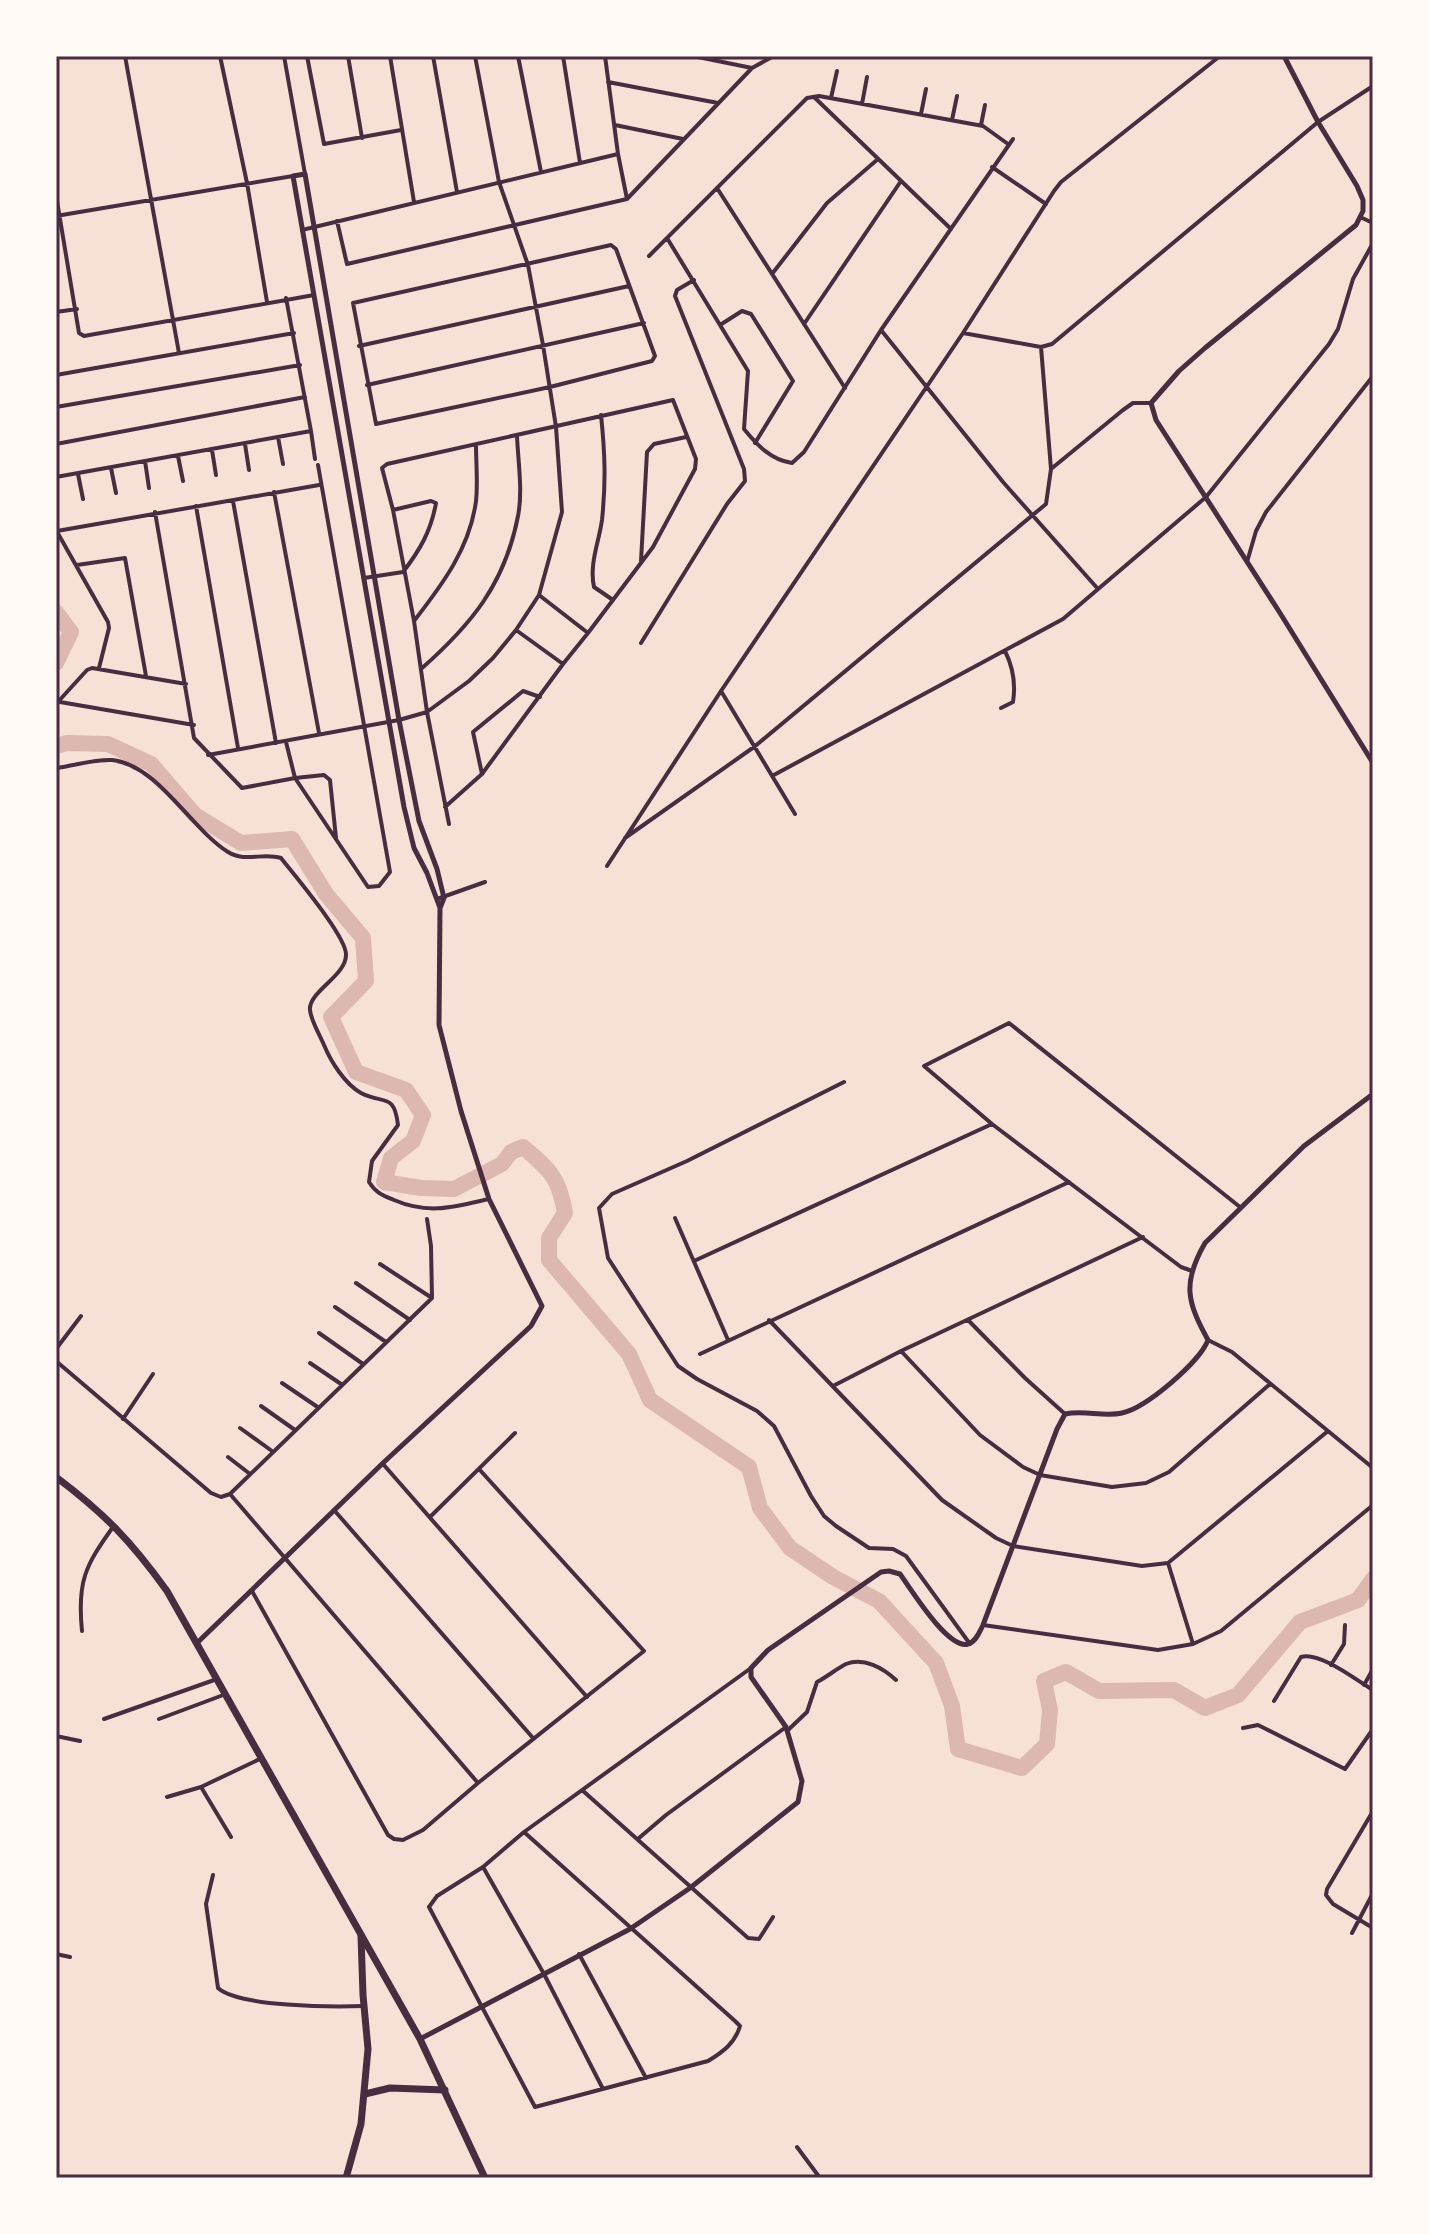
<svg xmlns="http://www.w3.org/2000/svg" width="1429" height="2234" viewBox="0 0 1429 2234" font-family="'DM Sans',sans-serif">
	<rect width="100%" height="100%" fill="#f7e1d7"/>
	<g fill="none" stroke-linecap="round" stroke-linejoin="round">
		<path stroke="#dcb8b0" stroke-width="16" d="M56,612L71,632L56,663
			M56,746L67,743L108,744L151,764L195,815L241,843L292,839L326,894L363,938L366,981L331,1017L356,1072L406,1090L423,1115L413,1141L391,1158L384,1182L421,1188L454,1189L502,1164L511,1152L523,1147C550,1170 559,1177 565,1213L549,1238V1260L629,1354L650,1400L749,1467L760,1508L790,1548L833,1577L879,1601L936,1663L952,1706L958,1749L1022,1768L1047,1744L1050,1710L1044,1681L1066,1672L1099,1691L1174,1690L1205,1708L1238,1695L1300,1622L1358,1600L1373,1579"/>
		<path stroke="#4a2c40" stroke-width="4" d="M125,56L179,353
			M220,56L247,183L267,302
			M284,56L305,174
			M307,56L324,144L401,130
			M348,56L362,138
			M390,56L414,202
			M433,56L457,192
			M518,56L541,172
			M563,56L580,163
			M605,56L618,154L627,199
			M693,56L752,68
			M608,82L718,103
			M814,97L951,229
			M831,98L837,71
			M862,104L867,77
			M921,114L926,89
			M952,120L957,96
			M615,125L683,139
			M981,125L985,105
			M992,167L1046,204
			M717,188L845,388
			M56,195L79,333L84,336L314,295
			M56,216L293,176
			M1360,217L1373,223
			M337,221L347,264L627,199L752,68L772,57
			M302,230L618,154
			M667,238L748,371L744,429C757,445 771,460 792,463L804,452L881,330L1013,139
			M611,245L616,249L655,356L652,361L550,387L376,424L353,303Z
			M649,256L807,98L819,96L983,126L1008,144
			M772,274L827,203L878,159
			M56,312L77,309
			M804,324L901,181
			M720,325L742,311L751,314L793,381L755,443
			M881,330L1003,482L1098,589
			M963,333L1041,347L1052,344L1318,122L1373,86
			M359,346L629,286
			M56,375L294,333
			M367,385L644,323
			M56,407L300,365
			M601,415C605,453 606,482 602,520C599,542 589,564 594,587L613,600
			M311,431L315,459
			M278,437L283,464
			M56,444L305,397
			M245,444L249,470
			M212,450L216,475
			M178,456L183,481
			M145,461L149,488
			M111,468L116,493
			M1051,469L1123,410L1133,403H1151
			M78,474L83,499
			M56,477L311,431L286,298
			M274,492L319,733
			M233,501L276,743
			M196,506L238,748
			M155,512L194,738L242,788L295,778L368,887L379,886L390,872L318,465
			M56,530L108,622L109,628L99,668
			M57,531L319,485
			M641,561L647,452L654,444L686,437
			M1247,562L1256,531L1266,512L1373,376
			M77,565L125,558L146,676
			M364,578L403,572C420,550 431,531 436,503L431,501L393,510
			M414,621C442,585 470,548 476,501C478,483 476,463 476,445
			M641,643L727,504L745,481L744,469L675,296L677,290L694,280
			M563,664L588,633
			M421,669C471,625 505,584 518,516C523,491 518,461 517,436
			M721,691L795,814
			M56,698L60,702L194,725
			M56,704L87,670L92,668L186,684
			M1001,708L1013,702C1016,683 1013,667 1005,651
			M286,742L295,778L324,775L330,780L336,838
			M208,755L399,720L427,712L469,681L493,658L516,630L539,595L562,512L556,427L543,345L528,265L499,182L475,56
			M56,768C74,766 94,759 112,760C158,765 190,828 228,852C246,863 262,852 281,858C295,876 347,937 346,955C346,976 308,992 310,1010C311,1021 320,1035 324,1045C331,1062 345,1084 361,1093C384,1105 394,1092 398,1125L372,1161L369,1182C376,1193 382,1195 394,1200C429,1215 454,1207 489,1199
			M482,774L473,732L523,691L540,697
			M772,776L1063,619L1206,497L1329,344L1338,329L1353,279L1373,243
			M445,807L482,774L563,664L516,630
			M449,824L427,712L414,621L393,510L382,468L387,464L673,400L696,459L695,469L653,547L588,633L539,595
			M625,838L754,747L1046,504L1051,469L1041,347
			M607,866L721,691L963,333L1054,191L1061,182L1220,56
			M437,899L485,882
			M844,1082L687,1161L612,1194L599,1208L608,1258L678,1366L697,1379L757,1411L774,1426L811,1496L824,1516L836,1526L869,1548L893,1549L906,1556L970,1644
			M675,1218L728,1340
			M694,1261L992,1124
			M380,1264L432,1298
			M1192,1271L1181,1267L992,1124L924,1066L1009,1023L1240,1207
			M356,1283L410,1320
			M335,1307L386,1342
			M769,1320L942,1500L996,1538L1013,1546L1142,1566L1168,1563L1328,1431
			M968,1320L1025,1378L1065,1414
			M319,1333L363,1364
			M1208,1340L1232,1352L1373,1468
			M56,1349L81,1316
			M901,1351L980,1435L1023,1467L1040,1475L1112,1487L1146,1483L1169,1472L1270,1384
			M700,1354L1069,1182
			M56,1361L211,1493L221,1497L230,1494
			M310,1363L341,1384
			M282,1383L319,1408
			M833,1386L901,1351L1143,1237
			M261,1406L295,1430
			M123,1419L153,1374
			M240,1428L272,1451
			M228,1457L250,1474
			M383,1464L587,1697
			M230,1494L478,1783
			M230,1494L432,1298L431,1246L427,1219
			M334,1510L533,1738
			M430,1517L515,1433
			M1168,1563L1193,1644
			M252,1591L388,1835L394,1839L403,1840L423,1830L478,1783L644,1651L479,1469
			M983,1625L1158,1650L1193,1644L1221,1631L1373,1505
			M82,1631C77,1582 85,1566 113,1527
			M1331,1665L1344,1644L1345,1625
			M1364,1685L1373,1669
			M1274,1701L1301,1657C1319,1651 1356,1680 1373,1690
			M104,1719L217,1679
			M159,1719L226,1694
			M1243,1728L1258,1725L1345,1769L1373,1729
			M787,1731L807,1712L817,1682C827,1677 836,1669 846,1664C864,1657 883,1668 896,1680
			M56,1736L80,1741
			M582,1790L748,1938L759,1939L773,1917
			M167,1797L201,1787
			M1373,1811L1327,1889L1326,1895L1333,1904L1373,1928
			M524,1832L735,2021L740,2026C735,2043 723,2052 708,2061L535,2107L429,1907L437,1896L483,1867L524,1832L751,1668
			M231,1837L201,1787L262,1758
			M639,1838L666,1815L786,1727
			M483,1867L544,1974L603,2089
			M213,1875L206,1904L218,1988C239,2007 333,2007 364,2006
			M1352,1933L1373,1893
			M56,1954L70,1957
			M579,1954L646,2078
			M797,2147L820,2178"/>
		<path stroke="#4a2c40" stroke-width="5" d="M1284,56L1318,122L1357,186L1363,200V211L1356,225L1205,348L1179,371L1151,403L1156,420L1280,613L1373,763
			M197,1643L383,1463L531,1326L542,1306L489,1199L461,1111L439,1025L440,908L444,898L437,869L419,821L399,720L305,174L293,176L404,807L414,848L427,873L440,908
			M420,2039L630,1929L690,1888L798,1802L802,1781L786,1727L751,1677V1668L768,1650L881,1572L889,1571L900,1574C911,1589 948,1650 968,1644C976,1642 980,1631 983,1625L1057,1429L1065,1414C1084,1410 1104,1417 1122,1413C1146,1408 1200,1362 1208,1340C1187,1302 1182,1283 1205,1243L1304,1146L1373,1094"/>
		<path stroke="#4a2c40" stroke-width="7" d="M365,2094L390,2088L445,2090
			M346,2178L361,2124L368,2049L363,1995L361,1936"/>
		<path stroke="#4a2c40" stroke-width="7" d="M56,1477C105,1514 131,1541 167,1591L420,2039L485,2178"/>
	</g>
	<rect width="1429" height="2234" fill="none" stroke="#fffaf5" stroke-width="116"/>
	<rect x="58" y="58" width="1313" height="2118" fill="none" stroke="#4a2c40" stroke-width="3"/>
</svg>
